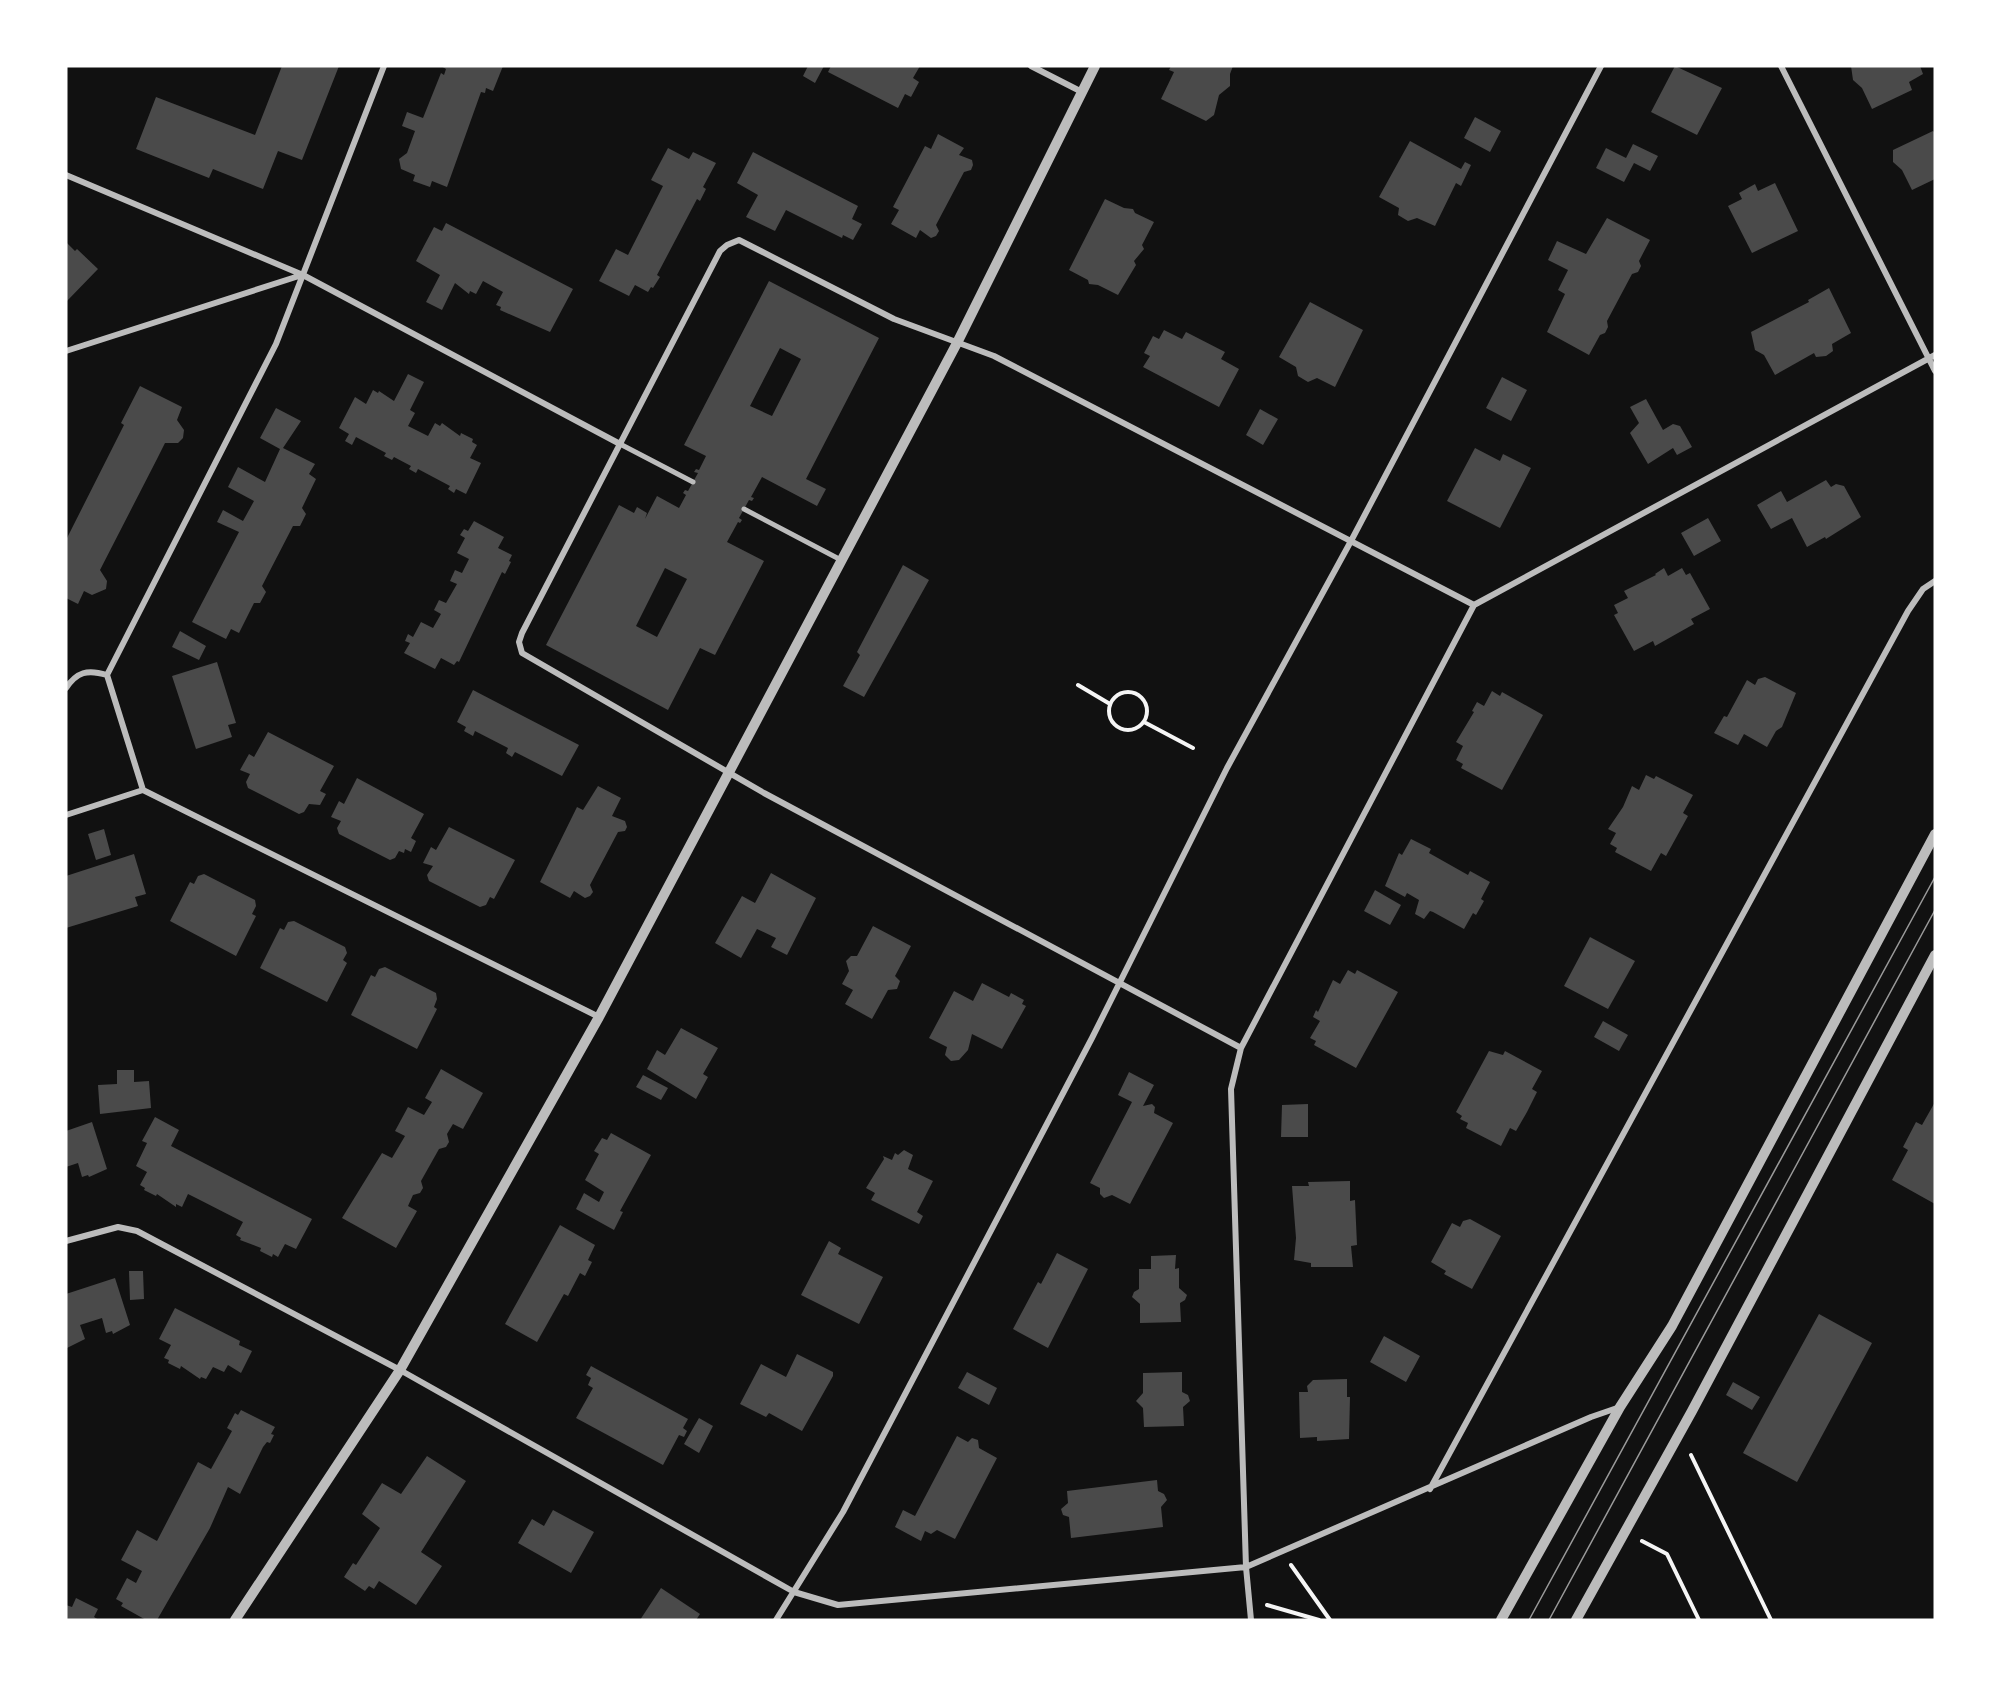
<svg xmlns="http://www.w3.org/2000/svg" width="2001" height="1686" viewBox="0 0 2001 1686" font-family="'Asap Condensed',sans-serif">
	<rect width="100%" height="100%" fill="#111"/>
	<path fill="#4a4a4a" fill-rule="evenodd" d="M282,66H339L302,160L278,151L263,189L213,169L209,178L136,149L156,97L255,135Z
		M441,66H503L493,91L486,88L485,93L481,92L447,187L432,181L430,187L413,181L415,175L401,169L399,159L407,153L415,131L402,126L407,112L423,118L441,73L444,75L446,69Z
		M808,66H824L815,83L803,76Z
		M831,66H920L913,78L919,82L911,97L905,94L898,108L828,72Z
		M1171,66H1233L1230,74V86L1219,95L1214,115L1206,121L1161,99L1174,72L1169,70Z
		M1675,66L1722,88L1697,135L1651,112Z
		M1851,66H1920L1923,74L1909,82L1912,90L1872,109L1862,88L1853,80Z
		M1475,117L1501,131L1490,152L1464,138Z
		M1933,131L1935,133V179L1912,190L1902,170L1893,162V150Z
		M938,134L964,148L959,155L972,160L973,165L971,170L964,172L936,225L939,231L936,236L931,238L920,230L916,238L891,224L899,210L893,207L925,146L931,149Z
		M1410,141L1461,169L1465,162L1471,165L1461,186L1456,183L1435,226L1417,218L1408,221L1398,215L1399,208L1379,197Z
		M1633,144L1658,156L1650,171L1634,163L1624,182L1596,168L1606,148L1626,158Z
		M668,148L689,159L693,152L716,163L703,187L706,189L700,201L697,199L657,275L660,277L653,288L651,287L648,292L635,285L629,296L599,281L616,249L628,255L663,186L651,180Z
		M753,152L858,206L852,219L862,224L853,240L843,235L842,238L786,210L775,231L746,217L758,195L737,183Z
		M1775,183L1798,231L1752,253L1728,206L1742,199L1739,193L1755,184L1758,191Z
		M1105,199L1124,208L1133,209L1135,213L1154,222L1142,245L1144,249L1134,261L1136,265L1118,295L1098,285L1089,284L1088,280L1069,270Z
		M1607,218L1650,240L1639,261L1641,266L1638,272L1632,274L1607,321L1608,327L1605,333L1600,335L1589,355L1547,332L1565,294L1558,290L1568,270L1548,260L1557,241L1586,254Z
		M446,223L573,289L550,332L500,310L501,307L496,305L503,292L483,281L476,294L470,291L469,294L455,283L442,310L426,302L440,275L416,261L434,227L442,231Z
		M66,242L75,251L77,249L98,269L66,302Z
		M769,281L879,338L806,479L826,489L817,506L762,477L751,497L754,498L752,501L749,500L739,518L742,520L740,523L738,522L727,542L764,561L715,655L700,648L668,710L546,645L619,505L634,513L637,507L647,513L645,519L657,496L679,508L686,495L683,493L685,490L688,491L698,473L694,472L696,469L699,470L706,456L684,445ZM780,348L801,359L772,416L750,406ZM665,568L687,579L657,637L636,626Z
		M1829,288L1851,333L1832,344L1833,351L1826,356L1816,357L1814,353L1775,375L1764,355L1755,350L1751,332L1809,302L1808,300Z
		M1310,302L1363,330L1335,387L1317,378L1308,382L1298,376L1296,367L1279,357Z
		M1164,330L1182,339L1186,332L1225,352L1221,359L1239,369L1219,407L1143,367L1150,356L1144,353L1153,336L1159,339Z
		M408,374L424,382L410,410L415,413L408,426L428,436L435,423L440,426L442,423L460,436L461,433L473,439L472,442L477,445L470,458L481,463L466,494L456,489L454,493L448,489L450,486L418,469L416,473L409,469L411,466L394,457L392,460L384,456L386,453L356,437L352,445L345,441L349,434L339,428L355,397L366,404L373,390L378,393L379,391L394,401Z
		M1502,377L1527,390L1511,421L1486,408Z
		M140,386L182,407L177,420L184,430L183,438L178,443H165L157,459L100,570L107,581L106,589L92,595L84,591L78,604L66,598V540L124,425L121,423Z
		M1646,399L1663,430L1673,424L1680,426L1692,447L1677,455L1673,448L1648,464L1630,433L1639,423L1630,407Z
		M276,408L301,421L283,448L315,464L309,474L316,479L302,508L306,514L300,526H293L262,586L266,592L260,603H254L239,633L231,629L226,639L192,622L239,532L217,522L223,510L243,521L254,501L228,487L238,467L265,482L280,449L260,438Z
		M1260,409L1278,419L1263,445L1246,435Z
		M1475,448L1500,461L1503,454L1531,468L1500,528L1447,501Z
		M1826,480L1831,487L1836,484L1844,486L1861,517L1826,539L1825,537L1807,547L1792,518L1771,529L1757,505L1781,491L1787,502Z
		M1708,518L1721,541L1694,556L1681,533Z
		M474,521L504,537L498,548L512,555L509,561L511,562L505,574L502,572L459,662L457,661L454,665L441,658L435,669L404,653L410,643L405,641L408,634L413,637L421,622L433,628L441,614L434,610L439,600L446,603L457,584L450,581L455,570L462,573L469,559L457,553L465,538L460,535L464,529L468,531Z
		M903,565L929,580L864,697L843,686L860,655L857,652Z
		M1664,568L1668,576L1682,568L1686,575L1690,573L1710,609L1691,619L1694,624L1655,646L1653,641L1634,651L1614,615L1618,613L1614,605L1628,598L1624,591L1656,575L1655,574Z
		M180,631L206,646L199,660L172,647Z
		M217,662L236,723L228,725L232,737L196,749L172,676Z
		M1765,677L1796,693L1782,727L1776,731L1767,747L1744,734L1738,745L1714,733L1724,716L1727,717L1747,680L1755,685L1758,679Z
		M473,690L579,745L562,776L515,752L512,757L506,753L508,748L475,731L473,736L464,731L466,727L457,722Z
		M1492,691L1500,696L1502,692L1543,715L1502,790L1461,768L1463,764L1456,760L1463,746L1456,742L1474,712L1472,711L1477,702L1484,706Z
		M268,732L334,766L320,791L326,794L320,805L309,804L304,812L299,814L248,788L246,782L250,774L240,770L249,754L254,757Z
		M1646,775L1654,779L1656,776L1693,795L1683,813L1688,816L1666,856L1661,853L1651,871L1615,852L1617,848L1610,844L1616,833L1608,829L1623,807L1632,786L1639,790Z
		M357,778L424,814L411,838L416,841L411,852L405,849L404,853L399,851L395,858L390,860L339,834L337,828L341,821L331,817L339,801L344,804Z
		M598,786L621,798L612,816L625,821L627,827L625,831L618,832L590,885L593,892L590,896L585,898L574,891L570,898L540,882L577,807L583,810Z
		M449,827L515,860L494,899L490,897L486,905L480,907L429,881L427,875L433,866L423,863L431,847L436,850Z
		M104,829L111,855L96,860L88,834Z
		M1411,839L1431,849L1429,853L1468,875L1470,871L1490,882L1481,899L1484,901L1476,915L1473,913L1464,929L1433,912L1430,911L1424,919L1415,914L1419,900L1407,893L1405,897L1385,886L1399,853L1402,855Z
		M134,854L146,894L135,897L138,906L66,928V876Z
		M771,873L816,898L787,955L771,947L776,938L757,929L741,958L715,943L742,896L755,903Z
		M204,874L255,900L256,906L252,914L256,916L236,956L170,921L190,882L194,884L198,876Z
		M1375,890L1401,905L1390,925L1364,911Z
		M294,921L345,947L347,953L343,960L347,963L327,1002L260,968L280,928L284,930L288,922Z
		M873,926L911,946L895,976L900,981L897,989L888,990L872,1019L845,1004L853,990L842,984L849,971L846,961L851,956H857Z
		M1590,937L1635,961L1608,1009L1564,986Z
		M385,967L436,993L437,999L434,1007L437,1009L417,1049L351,1015L371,975L375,977L379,969Z
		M1348,970L1355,974L1357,970L1398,992L1356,1068L1314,1045L1316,1041L1310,1038L1320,1021L1313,1017L1316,1010L1318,1012L1333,980L1340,984Z
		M982,983L1009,997L1011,993L1024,1000L1022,1004L1026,1006L1002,1049L972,1034L968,1050L959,1060L951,1061L945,1055L947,1047L929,1038L954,991L973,1001Z
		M1603,1021L1628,1035L1619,1051L1594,1037Z
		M681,1028L718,1048L703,1074L708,1077L696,1099L647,1069L657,1050L665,1055Z
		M1489,1051L1503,1055L1505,1051L1542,1071L1532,1089L1537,1092L1527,1112L1516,1131L1510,1128L1501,1146L1466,1128L1468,1123L1460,1119L1462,1116L1456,1112Z
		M441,1069L483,1093L463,1129L453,1124L447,1134L449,1142L446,1147L439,1149L421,1181L423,1188L420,1193L413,1195L408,1206L417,1211L396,1248L342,1218L382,1153L392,1158L405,1136L395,1131L408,1107L424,1115L432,1102L425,1098Z
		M117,1070H134V1082L149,1081L151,1108L100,1114L98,1085L117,1084Z
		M1129,1072L1154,1085L1143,1106L1152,1104L1155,1107L1154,1113L1173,1123L1130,1204L1112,1195L1104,1198L1100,1194V1188L1090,1183L1132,1102L1118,1095Z
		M643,1075L668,1088L661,1100L636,1087Z
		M1935,1102V1204L1892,1180L1908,1150L1903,1147L1916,1122L1922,1125Z
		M1308,1104V1137H1281L1282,1105Z
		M155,1117L179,1130L171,1146L312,1219L296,1249L285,1244L278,1257L273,1254L272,1257L260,1251L261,1248L240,1240L241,1238L236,1235L243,1222L198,1199L188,1194L182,1207L176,1204V1207L157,1194L156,1196L144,1190L145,1188L140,1185L147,1172L136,1166L147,1143L142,1141Z
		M92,1122L107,1169L89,1177L88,1175L82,1177L78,1163L66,1167V1131Z
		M611,1133L651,1155L620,1211L623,1212L614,1230L576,1209L584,1193L599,1202L604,1192L585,1180L599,1154L594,1151L602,1138L607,1140Z
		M904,1150L913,1155L908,1169L933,1181L917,1212L923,1216L919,1224L871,1200L875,1193L866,1188L884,1159L883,1156L892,1160L895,1153L898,1155Z
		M1350,1181V1201L1355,1200L1357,1245L1351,1246L1353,1267H1311V1263L1294,1260L1296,1238L1292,1186H1309L1308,1182Z
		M1470,1219L1501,1236L1472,1289L1444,1274L1446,1271L1431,1262L1452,1223L1460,1227L1463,1221Z
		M560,1225L595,1245L588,1260L592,1262L585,1276L580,1273L568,1296L564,1294L537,1342L505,1324Z
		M829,1241L841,1248L838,1254L883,1277L859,1324L801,1295Z
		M1057,1253L1088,1269L1048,1348L1013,1329L1038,1282L1041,1284Z
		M1176,1255L1175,1269L1179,1268V1288L1187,1295L1185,1300L1180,1303L1181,1322L1140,1323V1304L1132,1297L1134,1292L1139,1289V1269H1151V1256Z
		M129,1271H143L144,1299L130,1300Z
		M115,1278L130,1325L113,1334L112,1331L106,1333L102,1318L80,1325L85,1339L67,1348L66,1294Z
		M175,1308L240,1341L239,1345L252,1351L241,1373L228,1365L224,1372L213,1367L206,1379L201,1377L200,1379L181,1366L180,1369L168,1363L169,1360L164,1358L171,1345L159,1339Z
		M1819,1314L1872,1343L1797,1482L1743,1453Z
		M1384,1336L1420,1356L1406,1382L1370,1362Z
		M797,1354L833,1372V1376L802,1431L769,1413L766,1417L740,1404L761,1364L786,1377Z
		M591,1366L688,1419L683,1428L687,1431L684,1437L679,1435L663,1465L576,1418L593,1388L588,1385L591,1378L586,1375Z
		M967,1372L997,1388L989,1405L958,1388Z
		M1182,1372V1392L1188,1395L1190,1401L1183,1407L1184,1426L1144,1427L1143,1408L1136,1401L1143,1393V1373Z
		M1347,1379V1397H1350L1349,1439L1317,1441V1437L1300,1438L1299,1392H1308L1307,1386L1313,1380Z
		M1733,1382L1760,1397L1752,1410L1726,1395Z
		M241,1410L275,1427L271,1434L274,1435L270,1443L267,1442L263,1447L240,1494L228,1487L210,1528L157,1620H146L121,1606L123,1603L116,1599L127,1578L136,1583L142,1571L121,1560L137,1530L157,1541L198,1462L211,1469L232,1431L227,1428L235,1413L238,1415Z
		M699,1418L713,1426L699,1453L684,1444Z
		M957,1436L968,1442L972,1438L978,1440L979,1448L997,1458L955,1539L937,1530L931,1534L925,1531L921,1541L895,1527L903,1510L915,1516Z
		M427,1456L466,1481L421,1552L442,1566L416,1605L379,1581L374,1589L369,1586L365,1591L344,1577L353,1563L356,1565L380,1528L362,1514L382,1483L401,1494Z
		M1157,1480L1158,1491L1164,1494L1167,1500L1161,1507L1163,1527L1071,1538L1069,1517L1063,1515L1061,1509L1068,1503L1067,1491Z
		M553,1510L594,1532L571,1573L518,1543L532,1519L544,1526Z
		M661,1588L700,1614L696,1620H640Z
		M76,1598L98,1609L94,1617L99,1620H66V1605L72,1607Z"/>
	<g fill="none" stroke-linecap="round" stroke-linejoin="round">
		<path stroke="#f5f5f5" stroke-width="4" d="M1078,685L1110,704
			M1109 711a19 19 0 1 1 38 0a19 19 0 1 1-38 0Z
			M1144,722L1193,748
			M1691,1455L1771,1620
			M1642,1541L1667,1554L1699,1620
			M1291,1565L1330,1620
			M1267,1605L1319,1620"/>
		<path stroke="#bcbcbc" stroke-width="5" d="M620,444L693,482
			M744,509L841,560"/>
		<path stroke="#bcbcbc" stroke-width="6" d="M1031,66L1082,92
			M1781,66L1935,371
			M66,175L303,275L620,444
			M66,351L302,275
			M1474,605L1935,355
			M107,675L276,344L384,66
			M107,675L143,790
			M66,688C77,672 87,669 107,675
			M66,815L143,790L599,1017
			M1241,1048L764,793L522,653L519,642L522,633L720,251L727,245L739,240L894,319L994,356L1474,605
			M66,1241L118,1227L137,1231L400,1370L794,1592L838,1605L1246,1567L1591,1417L1620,1407
			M1430,1489L1908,611L1923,589L1935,581
			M776,1620L843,1512L892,1419L1092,1038L1227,768L1351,541L1601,66
			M1251,1620L1246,1567L1231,1089L1241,1048L1474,605"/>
		<path stroke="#bcbcbc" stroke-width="10" d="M235,1620L400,1370L599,1017L957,343L1095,66
			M1501,1620L1620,1407L1672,1326L1935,834
			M1576,1620L1692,1411L1935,955"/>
		<path stroke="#9a9a9a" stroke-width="1.5" d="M1529,1620L1935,877
			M1549,1620L1935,910"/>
	</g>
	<rect width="2001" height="1686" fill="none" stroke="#ffffff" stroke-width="135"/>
</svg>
